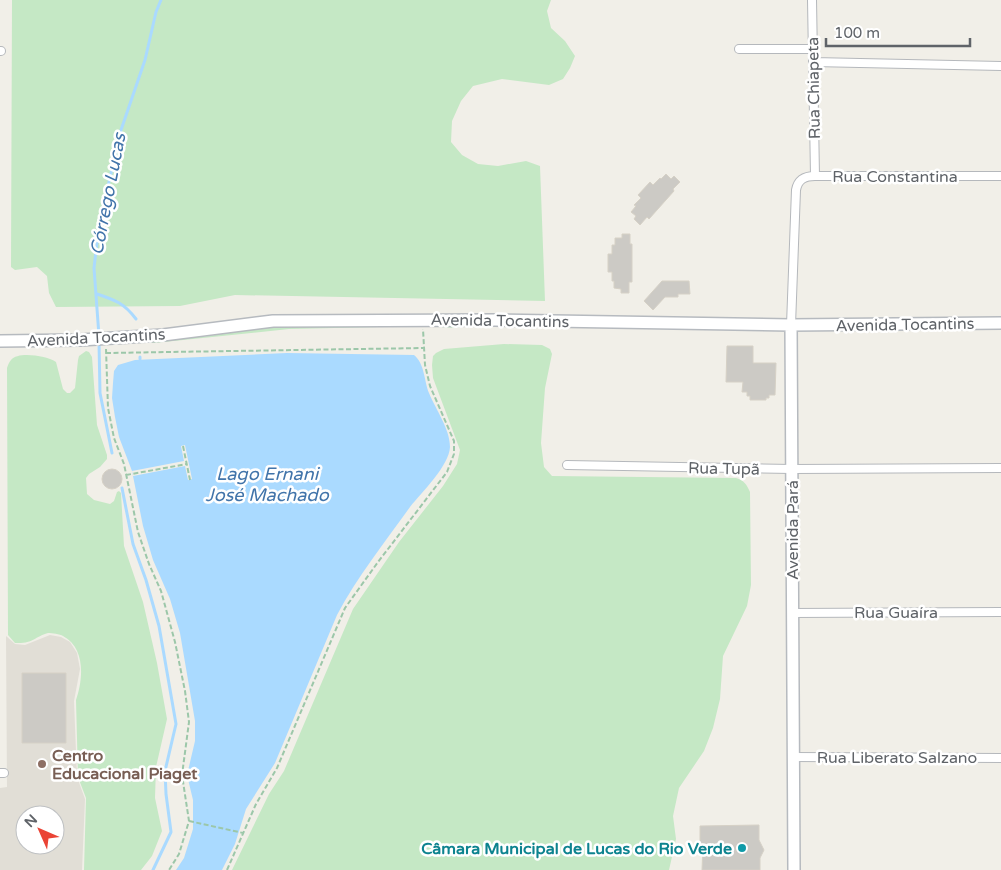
<svg xmlns="http://www.w3.org/2000/svg" width="1001" height="870" viewBox="0 0 1001 870" font-family="'Varela Round',sans-serif">
	<rect width="100%" height="100%" fill="#f1efe8"/>
	<path fill="#e1ded6" fill-rule="evenodd" d="M50,635L61,637L70,642L77,653L80,669L74,701L77,777L85,799L82,870H0V788L7,787L6,636L15,644L25,645ZM25,815H55V845H25Z"/>
	<path fill="#c5e8c5" d="M12,0H551L547,11L551,28L565,41L575,56L570,68L563,79L549,85L502,79L473,86L461,101L452,121L451,142L462,155L478,164L498,166L526,161L540,166L545,301L235,295L180,306L56,307L49,293L47,276L37,267L15,270L11,267Z
		M469,325L455,328L425,326L289,329L154,343L143,341L209,336L250,329L288,326Z
		M504,344L542,345L550,349L552,354L545,388L541,443L544,467L552,476L736,478C744,480 747,485 750,492L751,585L747,606L723,656L720,699L713,728L704,751L679,788L673,816L676,839L669,870H232L269,794L284,771L353,609L399,542L443,486L457,464L460,450L433,378L432,365L433,356L436,353L444,349Z
		M86,351L89,352L92,357L97,425L107,455V459L100,467L89,474L86,478L87,494L94,500L110,504L114,501L117,492L119,491L121,493L124,546L143,602L157,663L167,719L156,767L155,798L162,831L152,856L141,870H84L86,798L78,777L76,700C83,680 86,648 63,636C60,634 52,633 48,633C34,637 33,644 15,643L8,635L7,368C8,365 9,362 11,360C18,351 47,356 56,362L63,389L67,393H70L75,388L78,360L79,356Z"/>
	<path fill="#aadaff" d="M287,353L414,355C425,364 424,381 429,393C436,410 450,429 450,447C449,466 422,492 410,507C385,542 357,577 337,615L275,763L246,809L235,844L222,870H176L184,858L193,829V800L187,775L195,741V721L180,633L170,599L153,560L143,526L132,471L119,437L115,417L112,398L113,383L114,371L118,365L135,360Z"/>
	<path fill="#f1efe8" d="M185,445L192,479L188,480L185,466L133,476L132,471L184,461L181,446Z"/>
	<g fill="none" stroke-linecap="round" stroke-linejoin="round">
		<path stroke="#aadaff" stroke-width="3" d="M97,294C115,300 124,303 136,319
			M99,336L94,268L99,225L121,130L145,60L156,12L161,0
			M99,342L100,393L112,453
			M140,357V359
			M122,488L133,544L146,580L159,626L176,724L165,771L166,794L171,832L153,870"/>
	</g>
	<path fill="#cccac5" stroke="#d6d1c6" d="M666,174L671,179L674,176L680,182L673,189L674,191L649,219L647,217L640,225L634,219L636,216L631,212L636,206L634,205L641,198L638,195L650,182L653,185L660,178L661,179Z
		M622,234H630V244H632V282H629V293H621V289L614,288V281H612V272H608V254H612V245H615V238H622Z
		M662,281H689L690,294H678V297H665L653,310L644,301Z
		M727,346H753V363H776L775,395H769V398H766V400H750V396H747V392H742L743,382H726Z
		M102 479a10 10 0 1 1 20 0a10 10 0 1 1-20 0Z
		M22,673H66V743H22Z
		M759,825V840L764,850L760,858V870H702L703,845H700V826Z"/>
	<g fill="none" stroke-linecap="round" stroke-linejoin="round">
		<defs>
			<path id="street" d="M812,0L815,176
				M739,49H813
				M0,51H1
				M813,62L1001,66
				M791,325L796,190C798,179 805,176 815,176H1001
				M567,465L792,469L1001,468
				M792,613L1001,612
				M792,757L1001,758
				M0,773H4"/>
			<path id="secondary" d="M791,325L794,870
				M0,341L80,340L163,335L273,321L494,320L791,325L1001,323"/>
		</defs>
		<use href="#street" stroke="#b5b8bc" stroke-width="10"/>
		<use href="#secondary" stroke="#b6babf" stroke-width="14"/>
		<path stroke="#9cc7a9" stroke-width="2" stroke-dasharray="5 2.5" stroke-linecap="butt" d="M106,349L108,408L114,438L124,464L138,532L149,564L161,591L175,642L185,691L189,722L182,775L189,821L179,854L169,870
			M106,353L423,348
			M183,446L190,480
			M126,475L187,464
			M189,821L243,833
			M227,870L256,804L277,768L345,608L378,562L447,472L454,454V441L430,386L425,365L423,329"/>
		<use href="#street" stroke="#fff" stroke-width="8"/>
		<use href="#secondary" stroke="#fff" stroke-width="11"/>
	</g>
	<circle fill="#8d6e63" stroke="#fff" stroke-width="2" cx="42" cy="764" r="5"/>
	<circle fill="#0f9aa8" stroke="#fff" stroke-width="2" cx="742" cy="848" r="5"/>
	<g text-anchor="middle" stroke-width="5" stroke-linejoin="round" paint-order="stroke">
		<g font-size="16" fill="#5f6368" stroke="#fff">
			<text transform="translate(813 88) rotate(-91)" y="6">Rua Chiapeta</text>
			<text x="895" y="182">Rua Constantina</text>
			<text transform="translate(500 320) rotate(1)" y="6">Avenida Tocantins</text>
			<text transform="translate(905 324) rotate(-1)" y="6">Avenida Tocantins</text>
			<text transform="translate(96 337) rotate(-3)" y="6">Avenida Tocantins</text>
			<text transform="translate(724 468) rotate(1)" y="6">Rua Tupã</text>
			<text transform="translate(792 530) rotate(-90)" y="6">Avenida Pará</text>
			<text x="896" y="618">Rua Guaíra</text>
			<text x="897" y="763">Rua Liberato Salzano</text>
		</g>
		<g font-size="16" font-weight="bold" fill="#785e54" stroke="#fff" text-anchor="start">
			<text x="52" y="761">Centro<tspan x="52" dy="18">Educacional Piaget</tspan></text>
		</g>
		<g font-size="16" font-weight="bold" fill="#0d838f" stroke="#fff" text-anchor="end">
			<text x="732" y="854">Câmara Municipal de Lucas do Rio Verde</text>
		</g>
		<g font-size="18" font-style="italic" fill="#4174aa" stroke="#fff">
			<text transform="translate(108 194) rotate(-79)" y="6">Córrego Lucas</text>
			<text x="267" y="480">Lago Ernani<tspan x="267" dy="21">José Machado</tspan></text>
		</g>
	</g>
	<g transform="translate(40 830) rotate(315)"><circle r="24" fill="#ffffff" stroke="#bfc1c3"/>
	<path d="M0-4L9 19L0 12L-9 19Z" fill="#ea4335"/>
	<text y="-8" font-size="14" font-weight="bold" text-anchor="middle" fill="#5f6368">N</text>
	</g>
	<path d="M826 38v8h144v-8" fill="none" stroke="#5f6368" stroke-width="2.5"/>
	<text x="834" y="38" font-size="15" fill="#5f6368" stroke="#ffffff" stroke-width="4" paint-order="stroke">100 m</text>
</svg>
